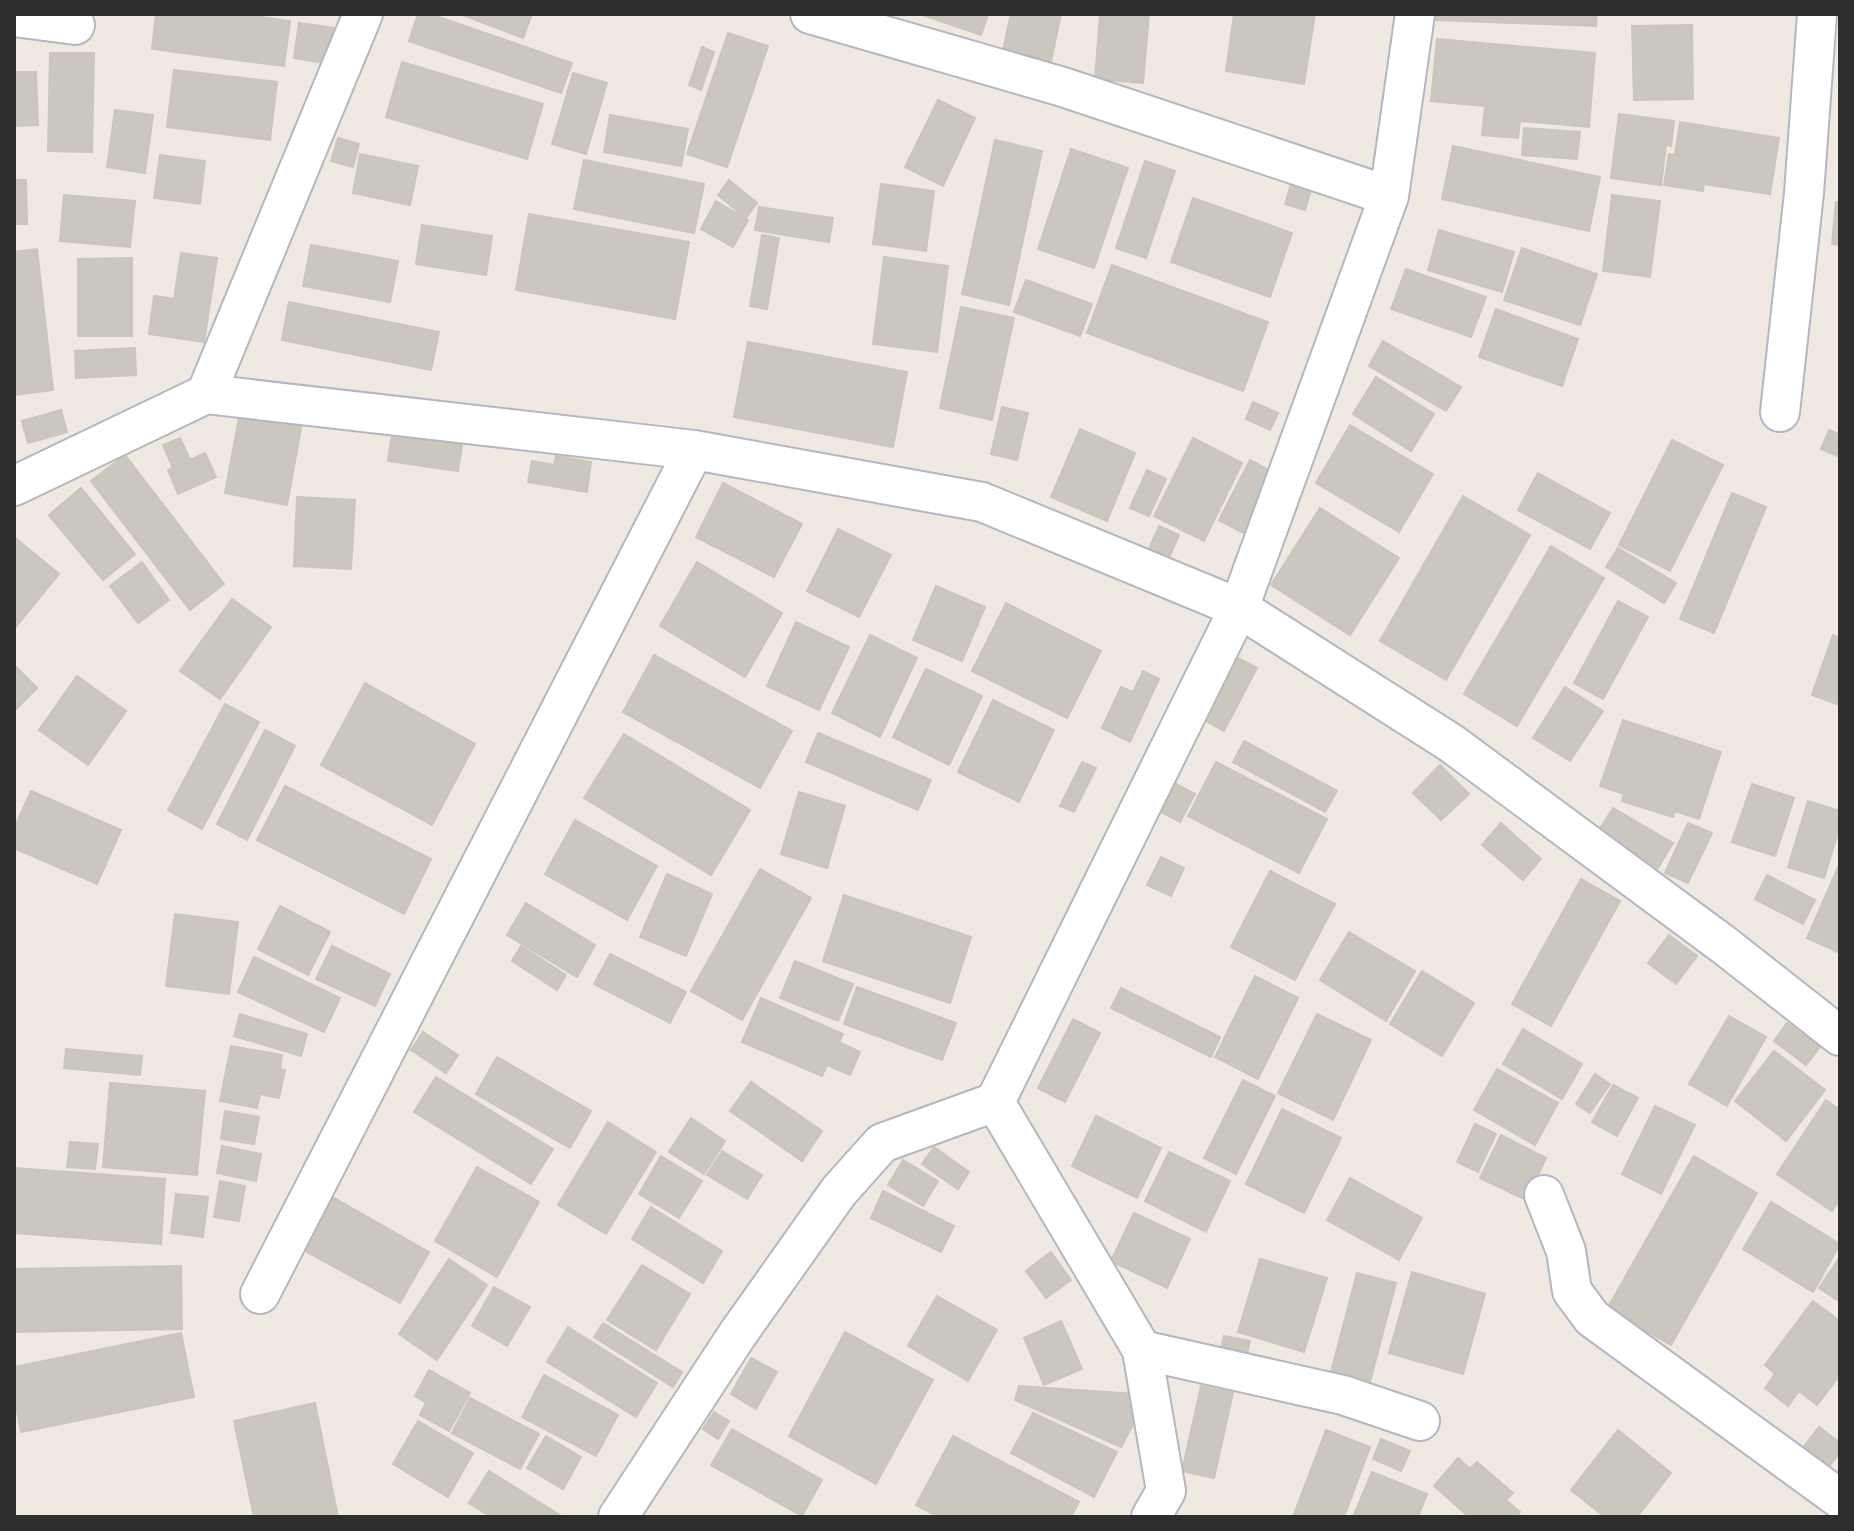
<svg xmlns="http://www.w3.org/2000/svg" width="1854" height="1531" viewBox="0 0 1854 1531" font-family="'PT Sans Narrow',sans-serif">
	<rect width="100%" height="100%" fill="#efe9e1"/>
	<path fill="#cbc7bf" stroke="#cbc5ba" stroke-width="2" fill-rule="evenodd" d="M156,14H239L290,21L284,66L152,49Z
		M418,14H430L572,63L561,93L409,41Z
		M460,14H532L523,38Z
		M920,14H988L981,35Z
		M1011,14H1061L1051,61L1003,50Z
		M1100,14H1149L1143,83L1095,79Z
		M1234,14H1315L1304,84L1226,71Z
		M1437,14H1597L1596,26L1436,20Z
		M299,23L335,28L330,64L294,58Z
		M1692,25L1693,99L1634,100L1632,26Z
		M728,33L768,46L727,167L687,154Z
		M1437,39L1595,53L1589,127L1520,121L1518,138L1482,135L1485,106L1431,101Z
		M702,47L714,52L701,90L689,85Z
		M50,53H94L92,152L48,151Z
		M402,62L543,104L527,159L386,117Z
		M174,70L277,82L270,140L167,127Z
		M14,72H36L38,125L14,126Z
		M573,73L607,83L586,154L552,144Z
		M938,100L975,118L943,186L905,167Z
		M115,110L153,115L145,173L107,167Z
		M1619,114L1674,121L1671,146L1666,145L1661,185L1611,178Z
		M610,115L688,129L681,166L604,152Z
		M1680,122L1779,138L1770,194L1704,184L1703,191L1664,185L1669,154L1675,155Z
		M1524,128L1580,132L1577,159L1522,155Z
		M338,138L359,144L353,167L331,161Z
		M995,140L1042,151L1009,305L962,294Z
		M1453,146L1600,177L1589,231L1442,199Z
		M1071,149L1128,168L1094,268L1038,249Z
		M14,150L15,180H26L27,224H14Z
		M360,154L418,166L410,205L353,193Z
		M160,155L205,161L200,204L154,198Z
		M584,160L704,184L694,233L574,209Z
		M1145,161L1175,171L1146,258L1116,248Z
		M729,180L757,203L746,218L718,195Z
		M881,184L934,191L926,251L873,244Z
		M1291,184L1311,190L1305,210L1285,204Z
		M64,195L135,201L130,247L60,241Z
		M1612,195L1660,201L1650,277L1603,271Z
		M1193,198L1292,233L1270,297L1171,262Z
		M716,201L748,220L733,247L701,229Z
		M1836,202H1840V245L1832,244Z
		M759,207L833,218L829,242L755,230Z
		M529,214L689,242L675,319L516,290Z
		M422,225L492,236L486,275L416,264Z
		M1439,230L1514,252L1502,292L1428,270Z
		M762,235L779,238L767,309L750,306Z
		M311,245L398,261L390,302L303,286Z
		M1522,248L1597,274L1580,325L1504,300Z
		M37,249L53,390L14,395V252Z
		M181,253L217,258L204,342L149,334L154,296L174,299Z
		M884,257L948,266L937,352L873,344Z
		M132,258V336H78V259Z
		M1112,265L1268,322L1243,391L1087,333Z
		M1406,269L1486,297L1471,337L1391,309Z
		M1026,280L1092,304L1080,336L1014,312Z
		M289,302L439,332L431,370L282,340Z
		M961,307L1014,318L992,420L940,408Z
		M1496,309L1578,339L1562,386L1479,357Z
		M1383,341L1461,387L1446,411L1369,366Z
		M748,342L907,372L893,447L734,417Z
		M135,348L136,375L76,378L75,351Z
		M1376,377L1434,414L1411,451L1353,414Z
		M1253,402L1278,413L1270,430L1246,419Z
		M1002,407L1028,413L1017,460L991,454Z
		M61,410L67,432L28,443L22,421Z
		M240,412L302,423L287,505L225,493Z
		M1350,425L1433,474L1399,532L1316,483Z
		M1080,429L1135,453L1107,521L1051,497Z
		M1829,430L1840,435V457L1821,449Z
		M392,434L462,445L458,471L388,461Z
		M180,438L190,460L205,453L216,477L178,494L168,470L173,468L163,445Z
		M1193,438L1242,463L1204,541L1154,516Z
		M1672,440L1723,465L1670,571L1619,545Z
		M125,455L224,584L190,610L91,481Z
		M556,456L591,462L587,492L528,482L532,461L554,465Z
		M1250,460L1278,475L1247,535L1219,520Z
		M1147,470L1166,479L1149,516L1130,508Z
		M1538,473L1610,513L1590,549L1518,510Z
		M723,483L802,524L774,577L696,537Z
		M81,488L135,554L103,580L49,515Z
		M1732,493L1766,507L1714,633L1680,619Z
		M1463,496L1530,535L1446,680L1380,641Z
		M297,497L355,500L351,569L294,566Z
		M1320,508L1399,558L1350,635L1271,585Z
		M1159,526L1179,535L1168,560L1148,551Z
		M838,529L891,555L859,617L807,591Z
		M14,537L59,574L14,629Z
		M1551,546L1604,578L1517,726L1464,694Z
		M1618,548L1676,583L1664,603L1606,567Z
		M142,562L169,600L138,623L110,586Z
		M697,562L782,613L745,677L660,626Z
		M936,586L985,607L962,661L913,640Z
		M232,599L271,627L220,699L180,671Z
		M1618,601L1648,617L1603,699L1574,683Z
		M1006,603L1101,651L1067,718L972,671Z
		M796,622L849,647L819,710L767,686Z
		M870,635L917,658L880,737L832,713Z
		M1833,635L1840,638V705L1812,695Z
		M654,655L792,731L760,788L623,712Z
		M1236,657L1257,668L1224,731L1203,719Z
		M14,665L37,688L14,711Z
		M926,669L982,696L949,765L893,737Z
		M1143,671L1159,679L1130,742L1102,728L1121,687L1133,692Z
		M77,676L126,711L88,765L39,730Z
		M365,683L475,744L432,825L321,765Z
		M1565,687L1603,711L1570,761L1533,738Z
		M993,700L1054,730L1019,802L958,772Z
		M225,704L259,722L202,829L168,810Z
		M1623,720L1721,752L1699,819L1675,811L1673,817L1622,801L1624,794L1600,786Z
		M265,730L295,746L247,840L217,824Z
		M818,733L931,780L918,810L806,762Z
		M624,734L750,810L711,875L584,798Z
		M1244,741L1337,791L1325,812L1233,762Z
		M1082,762L1096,768L1074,812L1060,806Z
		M1216,762L1327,819L1299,873L1188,816Z
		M1440,765L1469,794L1441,820L1413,793Z
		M1176,784L1195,794L1180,822L1161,812Z
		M1752,784L1794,798L1775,856L1732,842Z
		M285,786L431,859L404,914L257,840Z
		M31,791L121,830L97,884L14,848V829Z
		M799,792L845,806L827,868L781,854Z
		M1808,801L1840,811V826L1824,878L1788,867Z
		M1613,808L1673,843L1658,868L1598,832Z
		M575,820L657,866L627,920L545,874Z
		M1501,823L1541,859L1523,880L1482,845Z
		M1688,823L1712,833L1688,883L1665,873Z
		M1161,857L1184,868L1171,896L1147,885Z
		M1839,865H1840V953L1807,938Z
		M760,869L811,898L742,1020L691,991Z
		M1270,871L1335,904L1295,980L1231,947Z
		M667,874L712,894L686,956L640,937Z
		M1767,875L1815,900L1803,924L1755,899Z
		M1581,879L1620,901L1551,1026L1512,1004Z
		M844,895L971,937L950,1003L823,961Z
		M526,903L595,945L577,977L507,935Z
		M280,906L330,932L308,975L258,949Z
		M175,914L238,922L229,994L166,986Z
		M1349,932L1415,971L1386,1021L1320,980Z
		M1669,935L1697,956L1676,984L1648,963Z
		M332,946L390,974L375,1006L316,979Z
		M521,946L566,975L557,990L512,961Z
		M610,954L686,992L670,1023L594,984Z
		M254,957L340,998L324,1032L238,992Z
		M795,961L853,984L838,1021L780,998Z
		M1422,971L1474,1003L1442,1056L1390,1024Z
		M1255,976L1298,998L1258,1079L1215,1057Z
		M857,987L956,1023L942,1060L844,1024Z
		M1121,988L1220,1037L1211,1057L1111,1008Z
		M761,998L843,1034L839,1042L860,1052L850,1075L827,1065L822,1076L742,1042Z
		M240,1014L307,1034L301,1056L234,1036Z
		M1317,1014L1371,1040L1333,1120L1278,1093Z
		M1729,1016L1766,1037L1727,1106L1689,1084Z
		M1073,1019L1100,1033L1065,1102L1038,1088Z
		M1787,1023L1820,1047L1806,1065L1774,1041Z
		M1523,1029L1582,1064L1562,1099L1503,1064Z
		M423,1032L458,1055L446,1073L411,1050Z
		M231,1046L282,1055L280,1069L285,1070L279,1098L260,1094L257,1108L220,1101Z
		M66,1049L142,1056L140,1075L64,1068Z
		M1774,1051L1825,1090L1786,1141L1735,1101Z
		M497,1057L591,1111L570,1148L476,1094Z
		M1497,1069L1558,1103L1535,1145L1474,1110Z
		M1595,1074L1610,1084L1590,1113L1576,1104Z
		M436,1077L553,1149L531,1184L414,1112Z
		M1243,1080L1275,1096L1236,1174L1204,1158Z
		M751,1082L822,1131L802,1161L730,1111Z
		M110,1083L205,1091L197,1175L103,1167Z
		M1613,1085L1638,1098L1617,1136L1592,1122Z
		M1826,1100L1840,1110V1199L1832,1211L1777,1174Z
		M1655,1106L1695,1125L1661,1194L1622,1174Z
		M1282,1109L1341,1138L1304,1213L1246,1184Z
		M225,1111L259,1117L254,1144L221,1139Z
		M1096,1116L1161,1148L1137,1198L1072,1166Z
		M691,1118L725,1141L704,1174L669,1152Z
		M608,1122L656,1152L606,1234L558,1205Z
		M1475,1124L1496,1134L1478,1172L1457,1162Z
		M1501,1135L1546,1158L1526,1200L1480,1178Z
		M70,1142L98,1144L95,1169L67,1167Z
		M222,1146L261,1154L256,1181L217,1173Z
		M934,1147L969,1172L958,1189L922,1164Z
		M722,1151L762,1175L747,1199L707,1175Z
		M1169,1152L1230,1181L1206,1232L1145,1201Z
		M661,1156L702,1181L679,1218L639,1194Z
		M1694,1156L1757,1193L1671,1345L1607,1309Z
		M903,1160L938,1181L923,1206L888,1185Z
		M477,1167L539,1202L497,1277L435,1241Z
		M14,1168L165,1179L161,1244L14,1233Z
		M1350,1178L1422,1218L1399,1260L1327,1220Z
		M220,1181L245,1186L239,1221L214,1217Z
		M883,1191L954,1226L941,1252L871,1218Z
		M176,1194L208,1197L203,1237L171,1233Z
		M329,1195L429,1252L400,1303L300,1248Z
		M1771,1202L1840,1244L1813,1292L1743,1249Z
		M651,1207L722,1251L703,1283L632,1239Z
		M1134,1213L1190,1239L1167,1288L1111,1261Z
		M1051,1252L1071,1280L1046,1298L1026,1271Z
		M1840,1257V1302L1819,1288Z
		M449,1259L487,1285L437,1360L399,1334Z
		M1260,1259L1327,1278L1304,1352L1238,1332Z
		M642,1265L690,1294L656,1350L607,1320Z
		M181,1266L182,1329L14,1332V1269Z
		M1412,1272L1485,1294L1463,1374L1389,1353Z
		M1357,1273L1396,1283L1370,1382L1331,1372Z
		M494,1287L530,1307L507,1346L472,1326Z
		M937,1296L997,1330L968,1381L908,1346Z
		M1813,1301L1840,1321V1375L1817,1405L1799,1391L1788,1406L1765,1388L1775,1374L1765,1365Z
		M1061,1321L1082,1369L1044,1385L1024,1338Z
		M603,1323L682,1372L673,1387L594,1337Z
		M568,1327L657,1383L636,1417L547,1362Z
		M845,1332L933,1380L876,1484L789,1436ZM848,1405L859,1411L850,1427L839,1421Z
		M181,1333L194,1397L21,1432L14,1395V1367Z
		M1224,1336L1250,1341L1246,1358L1220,1353Z
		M751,1358L777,1372L756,1409L731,1394Z
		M429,1370L470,1393L449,1431L420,1415L426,1403L415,1396Z
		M544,1375L618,1415L596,1456L522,1417Z
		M1019,1386L1135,1394L1134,1423L1121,1447L1015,1400Z
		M1201,1386L1233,1393L1214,1478L1182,1471Z
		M470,1398L539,1434L520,1469L452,1433Z
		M315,1403L338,1517H254L234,1421Z
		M848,1405L859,1411L850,1427L839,1421Z
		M714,1412L729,1421L718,1439L703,1429Z
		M1033,1413L1117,1452L1094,1497L1011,1453Z
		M418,1421L473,1453L448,1497L393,1464Z
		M1819,1427L1840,1443V1452L1822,1476L1796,1457Z
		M732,1429L822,1480L802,1516L711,1465Z
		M1326,1430L1370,1447L1344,1517H1293Z
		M1618,1430L1671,1473L1637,1517H1605L1571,1490Z
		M546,1436L581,1457L563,1489L527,1468Z
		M953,1436L1079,1502L1071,1517H939L916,1505Z
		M1381,1439L1410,1451L1401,1471L1373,1459Z
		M1458,1458L1470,1469L1477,1462L1513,1493L1506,1500L1520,1512L1516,1517H1469L1434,1486Z
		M489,1471L563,1517H491L469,1503Z
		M1372,1472L1427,1494L1418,1517H1353Z"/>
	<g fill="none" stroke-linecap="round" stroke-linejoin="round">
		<defs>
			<path id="minor" d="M810,14L1063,87L1389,196
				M14,17L75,25
				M206,394L363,14
				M1780,412L1804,193L1817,14
				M14,486L206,394L694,450L982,502L1239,608L1451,743L1724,945L1840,1036
				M995,1102L1142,1350L1166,1491L1151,1517
				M1544,1195L1566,1251L1572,1291L1592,1318L1840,1499
				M260,1294L694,450
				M1142,1350L1343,1395L1420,1421
				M618,1517L737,1335L839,1191L882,1143L995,1102L1239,608L1389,196L1415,14"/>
		</defs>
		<use href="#minor" stroke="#b4b7c1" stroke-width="42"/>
		<use href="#minor" stroke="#fff" stroke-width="38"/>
	</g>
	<rect width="1854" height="1531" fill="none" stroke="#2e2e2e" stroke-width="32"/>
</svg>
